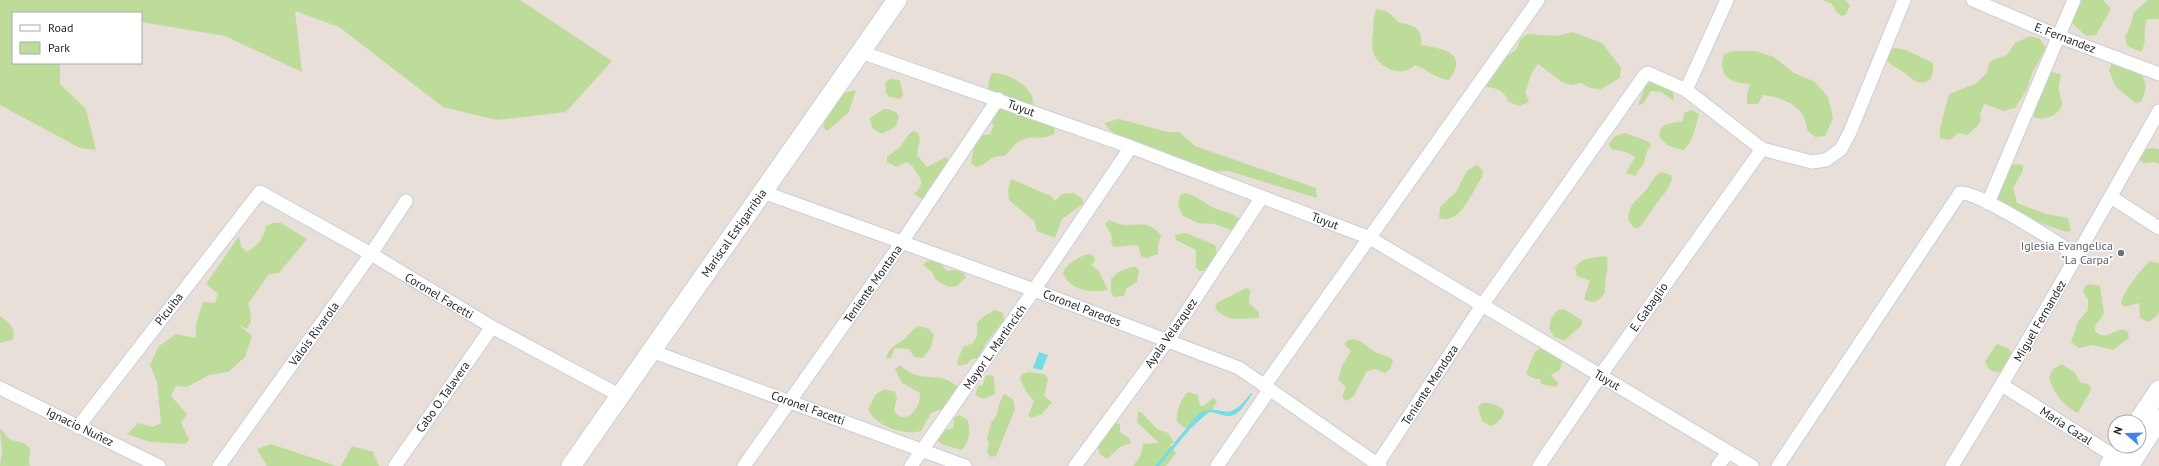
<svg xmlns="http://www.w3.org/2000/svg" width="2159" height="466" viewBox="0 0 2159 466" font-family="'PT Sans',sans-serif">
	<rect width="100%" height="100%" fill="#e9dfd9"/>
	<path fill="#bddc99" d="M0,0H520L612,61L566,112L497,120L443,107L339,27L295,11L302,72L225,36L141,22V13H13V63H60V84L86,109L96,150L80,148L0,105Z
		M1822,0H1845L1850,5L1846,14L1842,16L1837,13L1832,4Z
		M2075,0H2103L2111,9L2096,35L2086,36L2071,22Z
		M2148,0H2159V19H2147C2142,30 2148,41 2141,52L2127,46L2125,36L2130,27L2134,12Z
		M1377,9C1388,11 1390,13 1398,22C1413,26 1423,26 1421,45C1443,49 1469,52 1449,80C1436,79 1427,69 1415,65C1409,71 1401,73 1392,70C1374,63 1370,51 1373,33C1374,24 1372,17 1377,9Z
		M1573,32L1602,43L1621,68L1620,78L1601,89L1590,88L1581,83L1571,85L1562,82L1538,64L1532,72L1525,92L1529,102L1519,106L1509,102C1504,91 1498,88 1486,87C1489,77 1496,72 1499,62L1516,50L1520,40L1527,34L1557,36Z
		M2030,36L2040,39L2046,48L2032,73L2027,89L2015,108L2004,111L1984,104L1980,114L1981,119L1979,124L1968,135L1958,133L1950,140L1940,138V128L1949,94L1975,84L1987,73L1989,63L1993,60L2007,55L2015,43Z
		M1895,48L1906,50L1933,63V72L1930,80C1918,87 1912,78 1903,72C1896,67 1890,66 1885,58L1890,50Z
		M1734,51H1756L1774,57L1794,73L1815,82L1828,97L1831,108L1833,118L1825,136L1815,137L1807,130C1806,106 1784,98 1763,95L1758,104H1747V94L1750,84C1730,83 1717,76 1724,54Z
		M2139,58L2137,64C2144,79 2150,85 2141,102L2135,103L2115,86L2109,70L2113,61Z
		M2051,72L2061,74C2060,80 2058,86 2059,92C2060,96 2062,100 2062,104C2060,115 2043,122 2034,117V112L2038,102V92Z
		M992,73C1006,72 1034,86 1033,103C1032,107 1028,113 1026,117L1046,121L1055,128L1054,134C1043,141 1030,134 1018,142C1013,145 1009,152 1005,156C989,155 989,164 976,167L971,163L974,148L971,144L980,136L990,134L994,125L990,121C990,107 985,83 992,73Z
		M890,79L900,80L903,95L900,99L889,97L886,93L885,83Z
		M1651,81L1673,91L1674,101L1661,92L1651,91L1643,104L1638,105L1646,85Z
		M837,87L845,93L856,90L849,112L827,131L823,127Z
		M884,109H889L897,113L899,118L895,127L882,134L872,128L870,118Z
		M1692,110L1699,114C1696,125 1693,143 1683,150L1668,146L1660,138C1657,121 1673,124 1683,121L1684,113Z
		M1119,119L1168,132H1179L1195,146L1316,188L1317,198L1228,171L1207,172L1120,136L1111,131L1104,123Z
		M913,131L918,133L920,138L917,155L927,167L946,157L949,161L929,192L922,199L914,194C924,183 923,182 915,170C912,166 911,164 906,162L897,167L887,162V157L899,148L909,134Z
		M1625,133L1645,140L1652,145C1645,151 1646,156 1644,163C1642,168 1637,170 1636,176L1626,173L1635,157L1626,152L1611,149L1609,144L1615,136Z
		M2153,148L2159,149V164L2153,162L2143,163L2136,157L2142,150Z
		M2018,164L2023,165V170L2013,188L2017,203L2046,214L2068,218L2071,231L2066,232L2032,220L1996,200L1994,192L2008,165Z
		M1476,165L1480,167L1483,171L1482,177C1473,190 1459,227 1439,218L1440,207L1456,192L1467,171Z
		M1661,172L1671,175L1672,179C1669,188 1665,193 1659,200C1652,209 1647,219 1639,228H1634L1628,220C1630,202 1635,203 1645,191C1651,185 1652,177 1661,172Z
		M1011,179L1051,196L1055,201L1062,194L1073,193L1082,198L1083,204L1062,219L1055,238L1037,231L1034,221L1009,200L1008,190Z
		M1185,193C1196,195 1204,203 1214,208C1223,212 1233,212 1240,220L1235,228L1230,230L1215,224L1198,223L1183,216L1178,206L1180,195Z
		M1109,220C1114,222 1120,225 1125,225C1141,225 1147,220 1161,235L1158,245V254L1146,258L1141,256L1138,245L1114,247L1111,243C1114,234 1108,231 1105,224Z
		M273,223H281L307,239L279,273L269,274L248,304L250,308L251,322L247,329L238,324L252,336L245,357L228,372L209,375L187,387L176,386L171,396L187,414L181,423L189,439L186,444L150,442L127,434L138,423L153,427L161,423L157,382L150,365L159,346L176,334L196,338V324L203,302L215,303L218,294L206,284L239,236L241,246L246,252C258,247 263,238 266,226Z
		M1186,233L1215,245C1219,256 1212,263 1204,271H1199L1196,267V250L1176,240L1175,235Z
		M1089,254L1094,256L1095,261L1091,265L1099,271L1108,290C1091,293 1069,291 1063,272C1068,263 1079,256 1089,254Z
		M1603,256L1607,257C1609,269 1604,279 1605,292C1600,301 1593,305 1584,299L1590,281L1577,276L1575,267C1582,258 1592,258 1603,256Z
		M934,260L940,262L947,271L956,270L964,273L966,277L957,286L949,287L939,282L935,279L932,272L923,265L926,262Z
		M2149,261L2159,263V312L2157,316L2149,322L2140,318L2139,303L2124,307L2121,303C2125,288 2139,273 2149,261Z
		M1131,267H1136L1139,271L1137,282L1127,288L1124,296L1114,297L1111,293V279L1118,272Z
		M2090,284L2100,286L2104,314L2095,326V331C2108,344 2116,323 2128,332L2129,338L2113,350L2093,345L2079,348L2071,342L2078,322L2088,310V300L2083,291L2085,286Z
		M1246,288L1251,290C1246,306 1250,302 1259,313V318C1243,318 1226,323 1215,308L1217,303Z
		M1563,309C1570,311 1575,317 1582,320V325L1564,341L1554,337L1549,328L1551,318L1558,310Z
		M995,310L1003,313L1004,320L986,343L979,358L972,359L967,364L959,366L957,362L963,347L973,343L977,336V323L984,316Z
		M0,316C9,322 17,329 12,340L0,343Z
		M919,326L929,329L934,335L931,347L923,358L914,357L909,349L895,348L891,358L886,359C888,349 895,345 902,341C909,336 910,330 919,326Z
		M1353,339C1364,341 1367,347 1375,352C1381,355 1387,355 1393,360L1390,369L1385,373L1375,369L1366,372L1354,396L1346,401L1342,397L1346,387L1338,380L1342,366L1351,351L1344,344L1348,340Z
		M1997,344L2007,348L2015,355L2006,371C1996,374 1988,372 1985,361Z
		M1542,347L1556,353L1562,362L1560,370L1551,375L1558,383L1556,387L1541,384L1540,379H1535L1526,374L1534,353Z
		M2062,364L2075,373L2080,382L2090,385L2091,390L2078,413C2063,406 2054,393 2049,378L2053,369Z
		M900,365C904,368 908,372 913,374C929,380 940,372 958,387L957,391L946,408L931,413L921,431C904,436 875,426 868,409L876,394L885,389L895,392L897,397L894,411C906,428 922,406 920,393L902,383L895,369Z
		M1029,372L1044,374L1048,378L1044,396L1052,402L1042,414L1032,418L1028,416L1034,401L1027,393L1020,379L1022,374Z
		M990,375L994,377L995,394L984,399L975,395L978,386L983,385L985,376Z
		M1188,392L1198,395L1200,406L1205,405L1213,398L1217,401L1212,410L1190,428H1185L1177,422C1176,412 1181,398 1188,392Z
		M1004,394L1013,399L1015,409L996,456L991,457L987,453L989,444L987,439L991,423L997,415L999,404Z
		M1482,403C1490,402 1499,405 1504,411C1503,418 1498,423 1491,426L1482,421L1478,407Z
		M1138,411L1142,413L1157,429L1168,433L1174,442L1170,445L1176,453L1166,466H1133L1141,455L1143,444L1159,443L1137,422Z
		M959,415L968,420C970,431 970,441 962,450L941,444L935,436L944,430L953,428L954,418Z
		M1115,423L1120,424V432L1129,438L1131,443L1120,447L1107,459L1100,454L1097,446Z
		M0,429C5,431 4,435 8,438C15,443 27,440 30,450C31,456 27,460 30,466H0L2,452Z
		M271,444L337,466H267L257,449Z
		M352,446L373,452L379,466H341Z"/>
	<path fill="#73dce4" d="M1039,352L1048,355L1042,370L1033,368Z
		M1251,393L1252,394C1246,403 1239,417 1227,416C1220,415 1215,412 1208,412L1190,429L1159,466H1155L1199,413C1226,401 1224,428 1251,393Z"/>
	<g fill="none" stroke-linecap="round" stroke-linejoin="round">
		<defs>
			<path id="street" d="M1973,0L2058,36L2159,74
				M861,52L1131,147L1370,238L1752,466
				M1686,90L1727,0
				M763,192L1034,290L1239,368L1380,466
				M2111,197L2159,228
				M1988,203L2074,0
				M651,351L965,466
				M1265,385L1538,0
				M2002,385L2122,461
				M0,388L159,466
				M78,427L260,192L371,254L492,327L621,396
				M219,466L371,254L406,201
				M395,466L492,327
				M744,466L902,242L998,99
				M911,466L1034,290L1131,147
				M1075,466L1168,340L1262,197
				M1217,466L1270,389
				M1376,466L1483,304L1644,76L1648,73L1686,90L1762,149L1812,162L1826,160L1841,149L1850,132L1904,0
				M1539,466L1600,376L1762,149
				M1718,466L1728,452
				M1778,466L1960,193C1979,191 2057,243 2078,256
				M1952,466C2024,350 2091,231 2159,111"/>
			<path id="secondary" d="M2138,422L2159,390
				M571,466L897,0
				M2109,466L2123,446
				M2129,466L2159,419"/>
		</defs>
		<use href="#street" stroke="#c8ced8" stroke-width="15"/>
		<use href="#secondary" stroke="#c8ced8" stroke-width="21"/>
		<use href="#street" stroke="#fff" stroke-width="13"/>
		<use href="#secondary" stroke="#fff" stroke-width="19"/>
	</g>
	<circle fill="#6b7280" stroke="#fff" stroke-width="1.5" cx="2121" cy="253" r="4"/>
	<g text-anchor="middle" stroke-width="3" stroke-linejoin="round" paint-order="stroke">
		<g font-size="12" fill="#272727" stroke="#fff">
			<text transform="translate(2065 38) rotate(21)" y="4">E. Fernandez</text>
			<text transform="translate(1021 108) rotate(20)" y="4">Tuyut</text>
			<text transform="translate(1325 221) rotate(21)" y="4">Tuyut</text>
			<text transform="translate(734 233) rotate(-55)" y="4">Mariscal Estigarribia</text>
			<text transform="translate(873 284) rotate(-55)" y="4">Teniente Montana</text>
			<text transform="translate(439 296) rotate(31)" y="4">Coronel Facetti</text>
			<text transform="translate(1649 307) rotate(-55)" y="4">E. Gabaglio</text>
			<text transform="translate(1082 308) rotate(21)" y="4">Coronel Paredes</text>
			<text transform="translate(169 309) rotate(-52)" y="4">Picuiba</text>
			<text transform="translate(2040 321) rotate(-60)" y="4">Miguel Fernandez</text>
			<text transform="translate(1171 333) rotate(-55)" y="4">Ayala Velazquez</text>
			<text transform="translate(314 334) rotate(-54)" y="4">Valois Rivarola</text>
			<text transform="translate(995 347) rotate(-55)" y="4">Mayor L. Martincich</text>
			<text transform="translate(1607 380) rotate(31)" y="4">Tuyut</text>
			<text transform="translate(1430 385) rotate(-57)" y="4">Teniente Mendoza</text>
			<text transform="translate(443 397) rotate(-55)" y="4">Cabo O. Talavera</text>
			<text transform="translate(808 408) rotate(20)" y="4">Coronel Facetti</text>
			<text transform="translate(2066 426) rotate(33)" y="4">Maria Cazal</text>
			<text transform="translate(80 427) rotate(26)" y="4">Ignacio Nuñez</text>
		</g>
		<g font-size="12" fill="#5b616d" stroke="#fff" text-anchor="end">
			<text x="2113" y="250">Iglesia Evangelica<tspan x="2113" dy="14">"La Carpa"</tspan></text>
		</g>
	</g>
	<rect x="12" y="12" width="130" height="52" fill="#ffffff" stroke="#a9a9a9"/>
	<rect x="20" y="25" width="20" height="6" fill="#ffffff" stroke="#a9a9a9"/>
	<text x="48" y="32" font-size="12" fill="#272727">Road</text>
	<rect x="20" y="42" width="20" height="12" fill="#bddc99" stroke="#a9a9a9"/>
	<text x="48" y="52" font-size="12" fill="#272727">Park</text>
	<g transform="translate(2127 434) rotate(290)"><circle r="19" fill="#ffffff" stroke="#a9a9a9"/>
	<path d="M0-3L7 15L0 10L-7 15Z" fill="#4384eb"/>
	<text y="-6" font-size="11" font-weight="bold" text-anchor="middle" fill="#272727">N</text>
	</g>
</svg>
